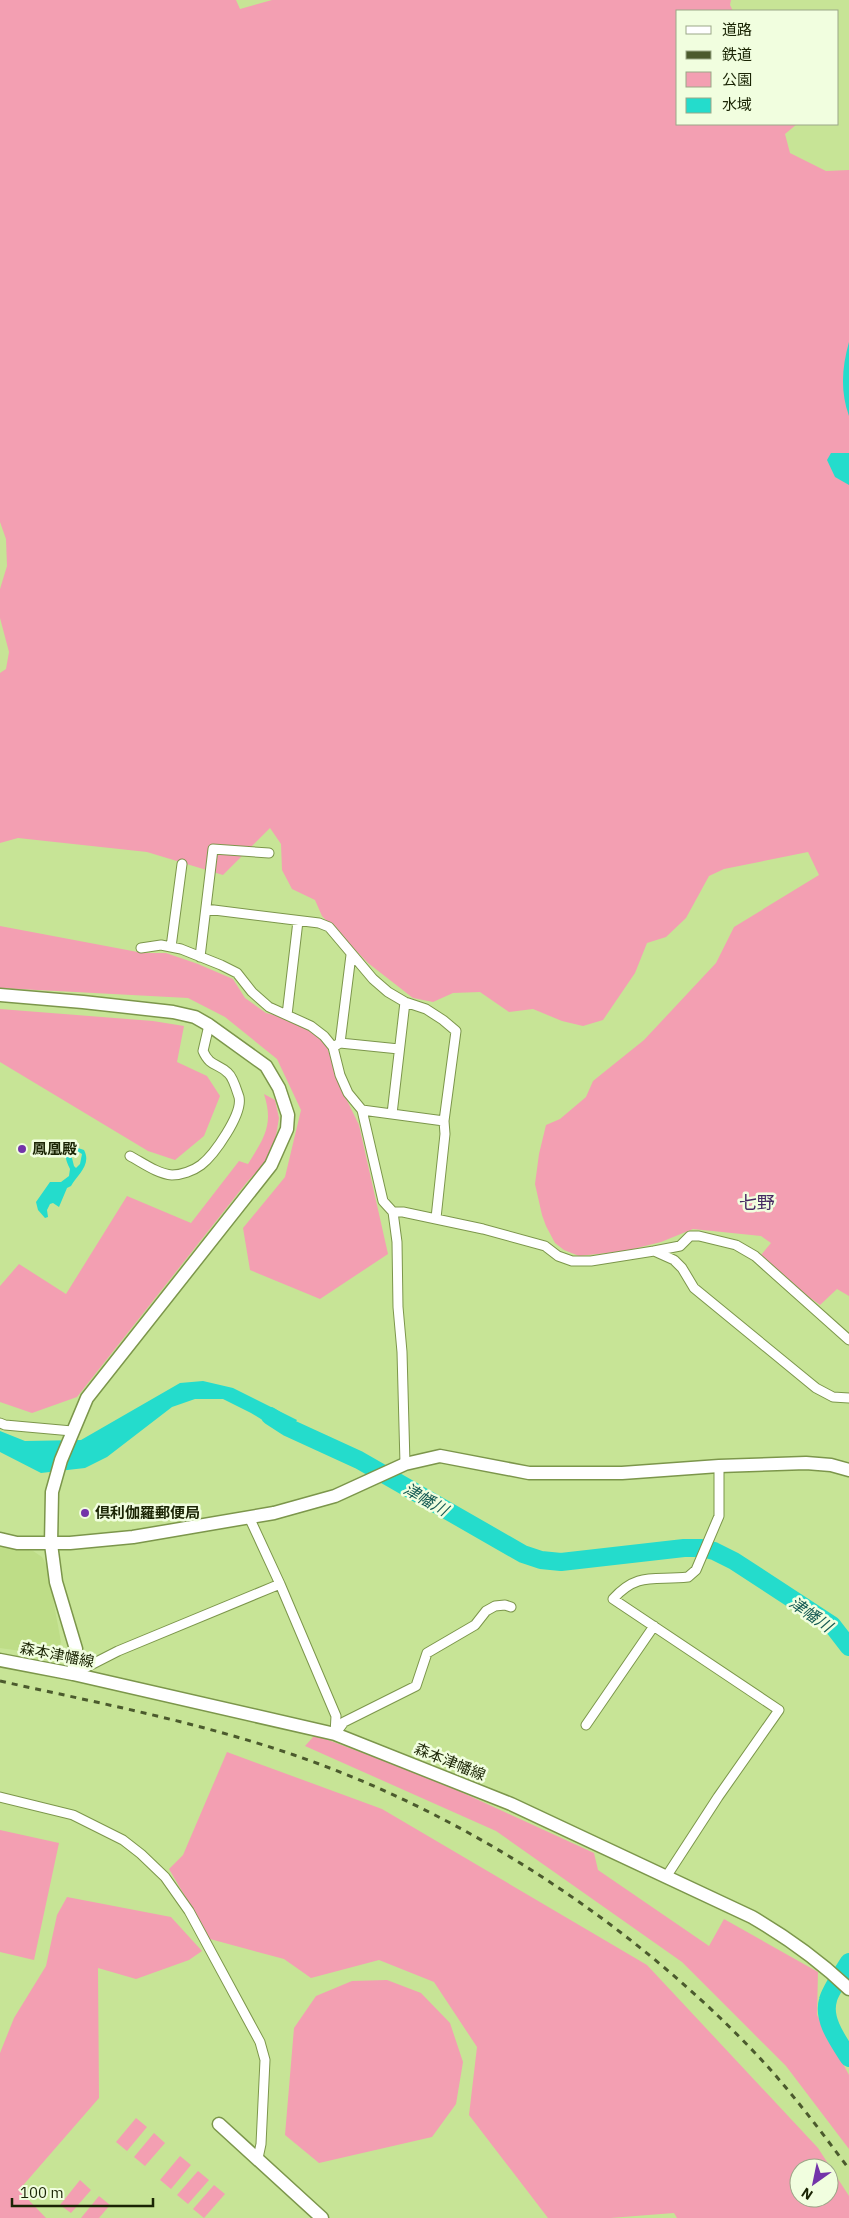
<svg xmlns="http://www.w3.org/2000/svg" width="849" height="2218" viewBox="0 0 849 2218" font-family="'IBM Plex Sans','Noto Sans JP',sans-serif">
	<rect width="100%" height="100%" fill="#c7e496"/>
	<path fill="#bedd87" d="M0,1544L33,1551L42,1557L47,1566L61,1642L58,1651L50,1655L0,1648Z"/>
	<path fill="#f39fb2" fill-rule="evenodd" d="M0,0H236L240,9L272,0H731L730,5L733,11H678V124H797L785,134L790,153L826,171L849,170V1296L837,1289L820,1305L798,1289L761,1255L771,1243L761,1236L693,1229L661,1242L625,1251L579,1256L564,1250L555,1243L546,1226L542,1215L535,1184L539,1154L546,1125L560,1119L586,1097L593,1081L644,1040L716,963L734,927L819,875L808,852L724,869L709,876L686,918L666,937L647,943L635,973L603,1020L583,1026L562,1021L533,1009L509,1012L480,992L453,993L433,1002L413,998L368,963L322,916L315,900L292,889L282,870L281,844L270,828L223,875L147,852L18,838L0,843V673L6,669L9,652L0,618V589L7,566L6,539L0,522Z
		M0,926L143,953H166L198,964L233,979L245,998L266,1013L286,1018L301,1026L318,1036L326,1044L341,1088L359,1125L388,1254L320,1299L250,1270L243,1228L285,1177L301,1110L277,1059L225,1017L188,998L0,988Z
		M0,1009L153,1021L184,1026L177,1062L207,1076L220,1096L204,1136L175,1160L148,1151L0,1062Z
		M264,1094L275,1100L279,1118L276,1136L267,1161L247,1182L77,1397L32,1413L0,1402V1286L19,1264L66,1294L127,1196L191,1223L239,1161L248,1164C264,1138 274,1125 264,1094Z
		M315,1735L435,1780L594,1853L598,1870L709,1946L724,1919L818,1972L817,2015L849,2075V2149L786,2066L682,1962L496,1831L305,1746Z
		M227,1752L382,1809L647,1965L818,2148L849,2196V2218H677L674,2213L610,2218H548L469,2115L477,2047L434,1982L379,1960L311,1978L284,1959L210,1939L169,1869L183,1855ZM799,2168H829V2198H799Z
		M0,1830L59,1843L34,1960L0,1952Z
		M67,1897L171,1917L202,1951L189,1960L136,1979L98,1968L99,2098L19,2190L46,2218H0V2053L14,2018L46,1966L57,1915Z
		M387,1980L421,1993L450,2023L463,2062L456,2104L432,2137L319,2163L285,2135L294,2028L316,1996L352,1981Z
		M136,2118L147,2127L127,2151L116,2142Z
		M154,2133L165,2143L145,2166L134,2157Z
		M180,2156L191,2165L171,2189L160,2180Z
		M198,2171L209,2180L188,2204L177,2195Z
		M80,2180L91,2190L71,2213L60,2205Z
		M214,2185L225,2194L204,2218L193,2209Z
		M99,2196L110,2205L99,2218H81Z"/>
	<path fill="#24dccc" fill-rule="evenodd" d="M849,342V416C840,391 842,367 849,342Z
		M831,453H849V485L835,477L827,460Z
		M69,1145L84,1150C92,1165 77,1175 71,1186L67,1188L59,1207L53,1203L50,1204L47,1210L48,1217L45,1218L38,1210L36,1202L50,1182H61L69,1176L70,1169C66,1161 63,1154 69,1145ZM74,1149L82,1154L80,1164L76,1168L74,1166L71,1154Z
		M203,1381L233,1388L297,1420L287,1435L251,1413L223,1399H195L172,1407L107,1457L85,1468L41,1473L0,1452V1431L25,1441L81,1440L180,1383Z"/>
	<g fill="none" stroke-linecap="round" stroke-linejoin="round">
		<path stroke="#24dccc" stroke-width="18" d="M270,1416L287,1427L359,1460L523,1554L541,1560L561,1562L684,1548H702L714,1551L734,1561L832,1625L849,1647
			M849,1962C844,1970 829,1993 828,2000C822,2020 839,2042 849,2058"/>
		<defs>
			<path id="street" d="M206,909L319,923L329,927L373,979L388,992L405,1002L426,1009L443,1020L456,1031L444,1121L445,1134L436,1218
				M171,947L182,864
				M141,948L161,945L181,949L221,965L237,973L252,992L269,1007L311,1026L324,1036L333,1047L340,1075L348,1093L362,1110L383,1201L393,1212
				M200,957L213,849L269,853
				M287,1015L298,921
				M340,1043L399,1049
				M333,1047L340,1043L351,955
				M362,1110L444,1121
				M392,1114L405,1002
				M130,1156C143,1163 158,1174 172,1175C181,1175 193,1171 201,1165C214,1155 243,1114 239,1097C237,1091 233,1077 228,1073C218,1063 210,1067 203,1051L209,1025
				M654,1251L680,1246L690,1236H699L736,1245L755,1256L849,1340
				M0,1423L5,1425L72,1431
				M405,1464L402,1352L398,1307L397,1242L393,1212H403L483,1229L545,1246L558,1256L572,1261H591L654,1251L674,1260L682,1268L694,1288L816,1388L833,1397L849,1398
				M249,1517L280,1584L336,1716L335,1734
				M73,1674L118,1651L280,1584
				M586,1725L654,1626
				M335,1734L344,1722L416,1686L427,1653L475,1625L486,1611L495,1606L505,1605L511,1607
				M0,1797L73,1815L123,1840L141,1854L165,1877L189,1911L260,2042L265,2060L261,2144L258,2158
				M666,1877L718,1797L779,1710L613,1599C638,1571 655,1581 688,1577L696,1570L719,1516V1466"/>
			<path id="secondary" d="M0,995L83,1002L173,1012L195,1017L209,1025L266,1066L279,1088L288,1115L287,1129L271,1165L87,1398L61,1460L52,1492L51,1544L56,1582L76,1649L73,1674
				M0,1539L17,1543H70L133,1537L274,1513L335,1496L405,1464L440,1456L529,1473H622L719,1466L806,1463L831,1465L849,1470
				M0,1660L73,1674L335,1734L511,1804L752,1917C788,1938 819,1960 849,1989
				M219,2124L322,2218"/>
		</defs>
		<use href="#street" stroke="#7c964b" stroke-width="11"/>
		<use href="#secondary" stroke="#7c964b" stroke-width="15"/>
		<use href="#street" stroke="#fff" stroke-width="9"/>
		<use href="#secondary" stroke="#fff" stroke-width="12"/>
		<path stroke="#4b5a2d" stroke-width="3" stroke-dasharray="6 6" stroke-linecap="butt" d="M0,1681C99,1703 198,1722 294,1755C466,1814 632,1923 757,2055C790,2090 820,2130 849,2169"/>
	</g>
	<g fill="#7334a9" stroke="#f1fedf" stroke-width="2">
		<circle cx="22" cy="1149" r="5"/>
		<circle cx="85" cy="1513" r="5"/>
	</g>
	<g text-anchor="middle" stroke-width="5" stroke-linejoin="round" paint-order="stroke">
		<g font-size="15" font-weight="bold" fill="#1a2404" stroke="#f1fedf" text-anchor="start">
			<text x="32" y="1154">鳳凰殿</text>
			<text x="95" y="1518">倶利伽羅郵便局</text>
		</g>
		<g font-size="15" fill="#1a2404" stroke="#f1fedf">
			<text transform="translate(57 1655) rotate(11)" y="5">森本津幡線</text>
			<text transform="translate(450 1762) rotate(22)" y="5">森本津幡線</text>
		</g>
		<g font-size="16" font-style="italic" fill="#155a53" stroke="#f1fedf">
			<text transform="translate(426 1499) rotate(30)" y="6">津幡川</text>
			<text transform="translate(811 1614) rotate(35)" y="6">津幡川</text>
		</g>
		<g font-size="18" fill="#462962" stroke="#f1fedf">
			<text x="757" y="1209">七野</text>
		</g>
	</g>
	<rect x="676" y="10" width="162" height="115" fill="#f1fedf" stroke="#9ba787"/>
	<rect x="686" y="26" width="25" height="8" fill="#ffffff" stroke="#9ba787"/>
	<text x="722" y="35" font-size="15" fill="#1a2404">道路</text>
	<rect x="686" y="51" width="25" height="8" fill="#4b5a2d" stroke="#9ba787"/>
	<text x="722" y="60" font-size="15" fill="#1a2404">鉄道</text>
	<rect x="686" y="72" width="25" height="15" fill="#f39fb2" stroke="#9ba787"/>
	<text x="722" y="85" font-size="15" fill="#1a2404">公園</text>
	<rect x="686" y="98" width="25" height="15" fill="#24dccc" stroke="#9ba787"/>
	<text x="722" y="110" font-size="15" fill="#1a2404">水域</text>
	<g transform="translate(814 2183) rotate(213)"><circle r="24" fill="#f1fedf" stroke="#9ba787"/>
	<path d="M0-4L9 19L0 12L-9 19Z" fill="#7334a9"/>
	<text y="-8" font-size="14" font-weight="bold" text-anchor="middle" fill="#1a2404">N</text>
	</g>
	<path d="M12 2198v8h141v-8" fill="none" stroke="#1a2404" stroke-width="2.5"/>
	<text x="20" y="2198" font-size="15" fill="#1a2404" stroke="#f1fedf" stroke-width="4" paint-order="stroke">100 m</text>
</svg>
